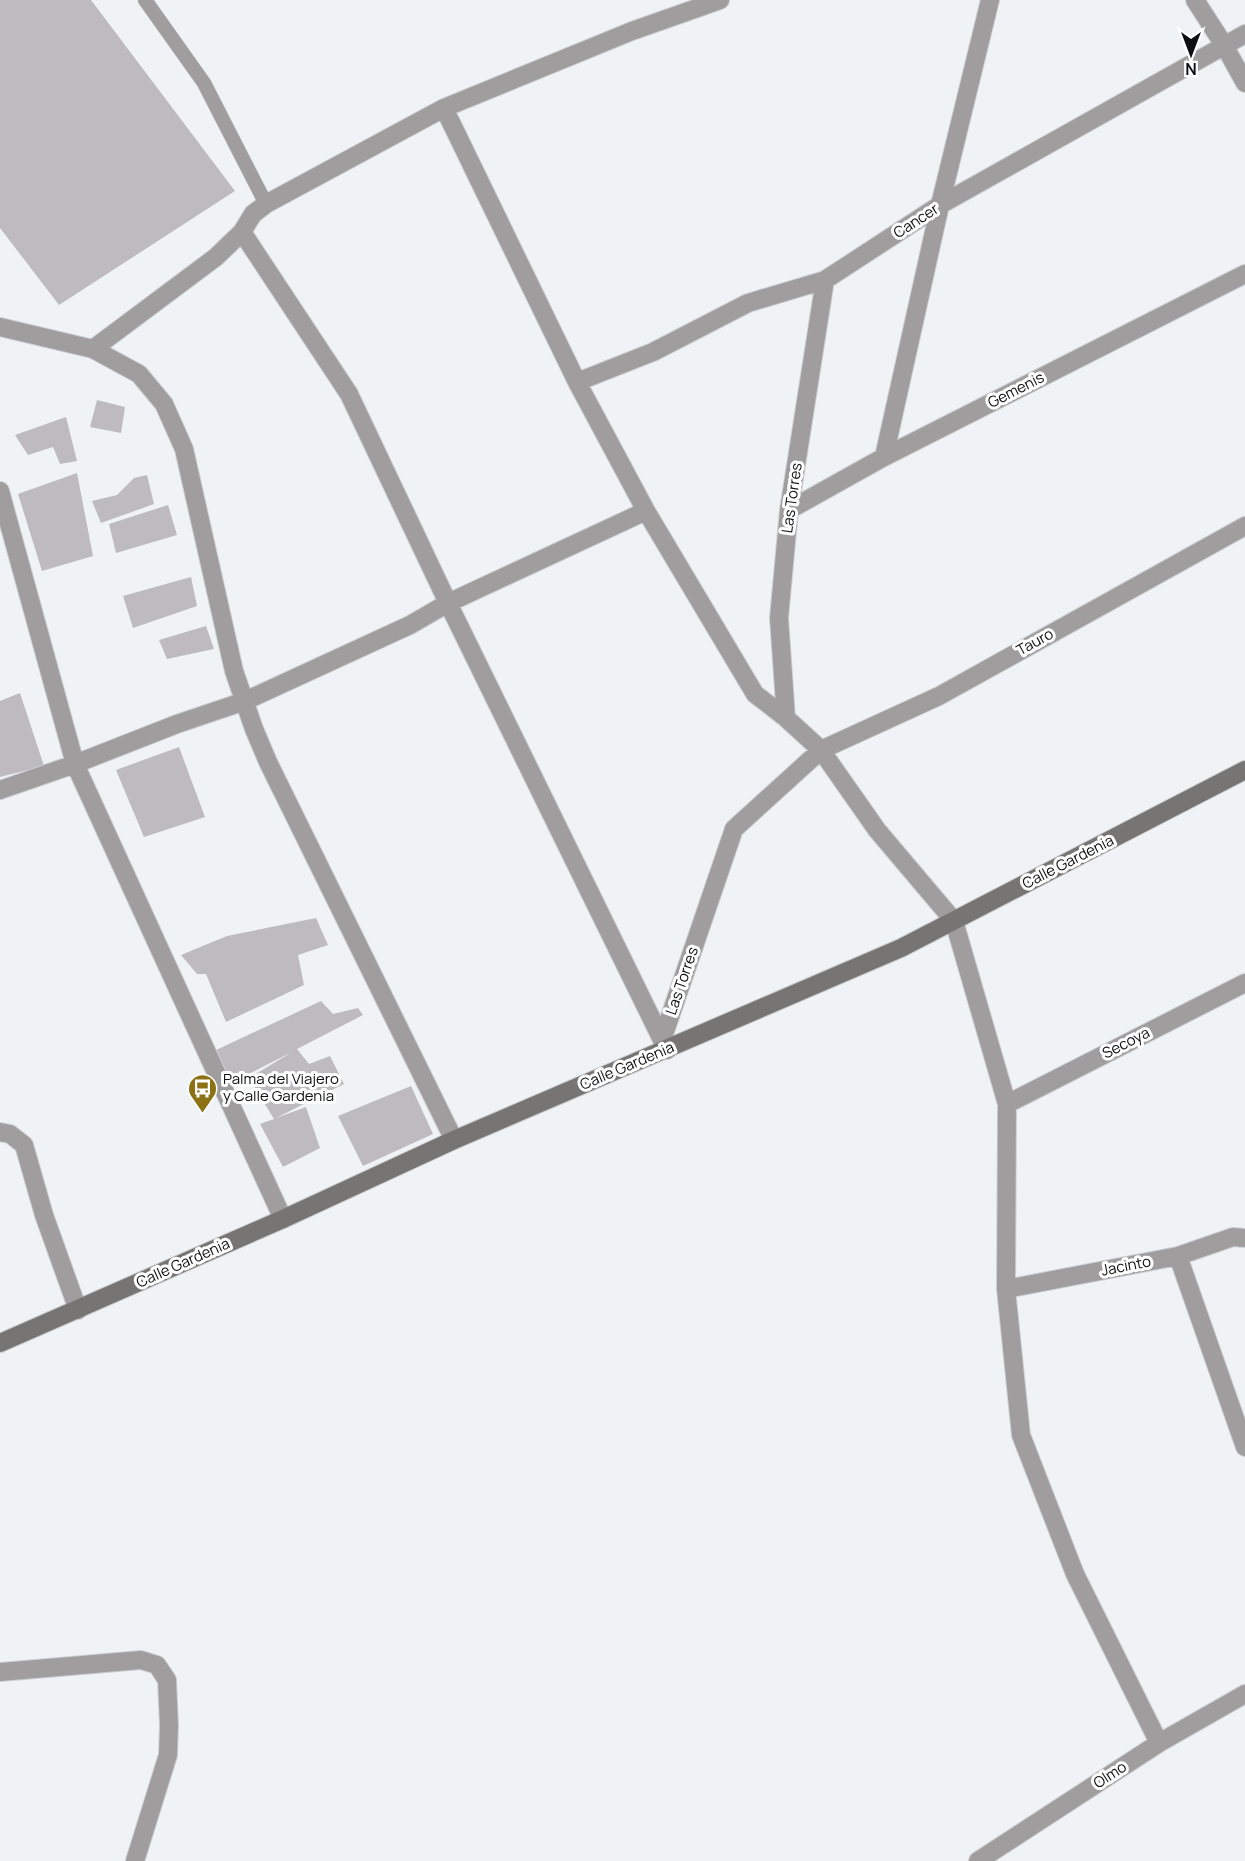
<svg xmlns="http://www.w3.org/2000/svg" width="1245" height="1861" viewBox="0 0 1245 1861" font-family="Manrope,sans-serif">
	<rect width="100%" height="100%" fill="#f0f3f6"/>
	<path fill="#bdbbbf" d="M0,0H91L235,191L59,305L0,228Z
		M97,400L125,407L121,433L90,427Z
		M66,417L77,461L60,464L53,447L28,455L15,435Z
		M77,473L93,556L42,571L18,494Z
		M147,475L154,504L101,523L92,501L117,495L134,478Z
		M168,505L177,535L116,553L109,524Z
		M191,577L197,606L133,628L123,596Z
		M206,626L214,649L167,659L159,640Z
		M20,693L44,766L0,777V701Z
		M179,747L205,817L144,837L116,770Z
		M316,918L328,945L298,955L304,985L226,1022L206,974H197L181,955L227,936Z
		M321,1001L333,1014L358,1008L363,1015L297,1049L309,1064L330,1056L344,1084L276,1118L306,1107L320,1148L283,1167L260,1124L274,1119L249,1078L292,1052L229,1084L214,1051Z
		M411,1086L433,1134L363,1166L338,1116Z"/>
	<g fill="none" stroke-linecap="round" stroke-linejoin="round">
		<defs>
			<path id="lane" d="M145,0L204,83L266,204"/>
			<path id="street" d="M1195,0L1224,45L1245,83
				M444,108L577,382L646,511L755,694L786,718L821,750L877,830L954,921L1007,1104L1006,1289L1021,1435L1075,1574L1159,1743
				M242,232L349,394L448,603L667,1050
				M0,327L93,349L139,374L164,404L184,449L234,671L254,729L268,762L454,1140
				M93,349L216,257L242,232L253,214L266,204L444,108L632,31L720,0
				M577,382L653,352L748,303L825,280L940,205L1245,34
				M884,457L940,205L990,0
				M0,491L75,764L283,1219
				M789,510L884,457L1245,274
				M786,718L779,618L789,510L825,280
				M0,790L75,764L177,724L245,701L410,625L448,603L646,511
				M662,1040L734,829L821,750L939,696L1245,526
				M1007,1104L1245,983
				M0,1132L10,1134L24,1145L44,1215L78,1310
				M1178,1256L1245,1447
				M1006,1289L1178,1256L1233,1237L1245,1238
				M0,1672L141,1660L157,1665L167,1680L169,1725L168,1755L135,1861
				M978,1861L1159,1743L1245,1694"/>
			<path id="secondary" d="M0,1343L283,1219L454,1140L901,948L1245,770"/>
		</defs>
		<use href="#lane" stroke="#cccfd1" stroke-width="15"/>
		<use href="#street" stroke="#cccfd1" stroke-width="20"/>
		<use href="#secondary" stroke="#cccfd1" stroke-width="20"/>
		<use href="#lane" stroke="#9f9d9d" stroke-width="14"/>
		<use href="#street" stroke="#9f9d9d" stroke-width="18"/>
		<use href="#secondary" stroke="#777474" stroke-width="18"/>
	</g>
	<defs>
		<symbol id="bus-pin" viewBox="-11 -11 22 30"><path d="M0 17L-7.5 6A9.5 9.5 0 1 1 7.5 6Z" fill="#8d7115" stroke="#fff"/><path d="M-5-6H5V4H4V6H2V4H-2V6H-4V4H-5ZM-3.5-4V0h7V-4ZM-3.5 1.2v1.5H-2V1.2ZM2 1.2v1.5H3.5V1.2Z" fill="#fff"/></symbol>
	</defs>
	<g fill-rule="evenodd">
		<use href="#bus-pin" x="186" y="1072" width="33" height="45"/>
	</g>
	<g text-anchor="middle" stroke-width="6" stroke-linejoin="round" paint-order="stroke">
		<g font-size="15" fill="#0e0f10" stroke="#fff">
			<text transform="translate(916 221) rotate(-33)" y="5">Cancer</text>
			<text transform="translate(1016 390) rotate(-27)" y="5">Gemenis</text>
			<text transform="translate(792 498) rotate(-82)" y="5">Las Torres</text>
			<text transform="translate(1035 642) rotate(-29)" y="5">Tauro</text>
			<text transform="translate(1068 862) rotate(-27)" y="5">Calle Gardenia</text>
			<text transform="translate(682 981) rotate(-71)" y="5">Las Torres</text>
			<text transform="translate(1126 1043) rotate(-27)" y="5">Secoya</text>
			<text transform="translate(627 1066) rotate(-23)" y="5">Calle Gardenia</text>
			<text transform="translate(183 1263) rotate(-24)" y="5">Calle Gardenia</text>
			<text transform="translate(1126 1266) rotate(-11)" y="5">Jacinto</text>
			<text transform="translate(1110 1775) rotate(-33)" y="5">Olmo</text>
		</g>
		<g font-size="15" fill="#0e0f10" stroke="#fff" text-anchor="start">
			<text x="223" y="1084">Palma del Viajero<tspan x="223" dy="17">y Calle Gardenia</tspan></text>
		</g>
	</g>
	<g transform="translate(1191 54) rotate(180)" stroke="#ffffff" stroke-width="4.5" paint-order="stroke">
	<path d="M0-4.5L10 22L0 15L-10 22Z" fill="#0e0f10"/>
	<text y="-9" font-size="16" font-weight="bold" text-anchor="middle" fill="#0e0f10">N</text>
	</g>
</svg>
